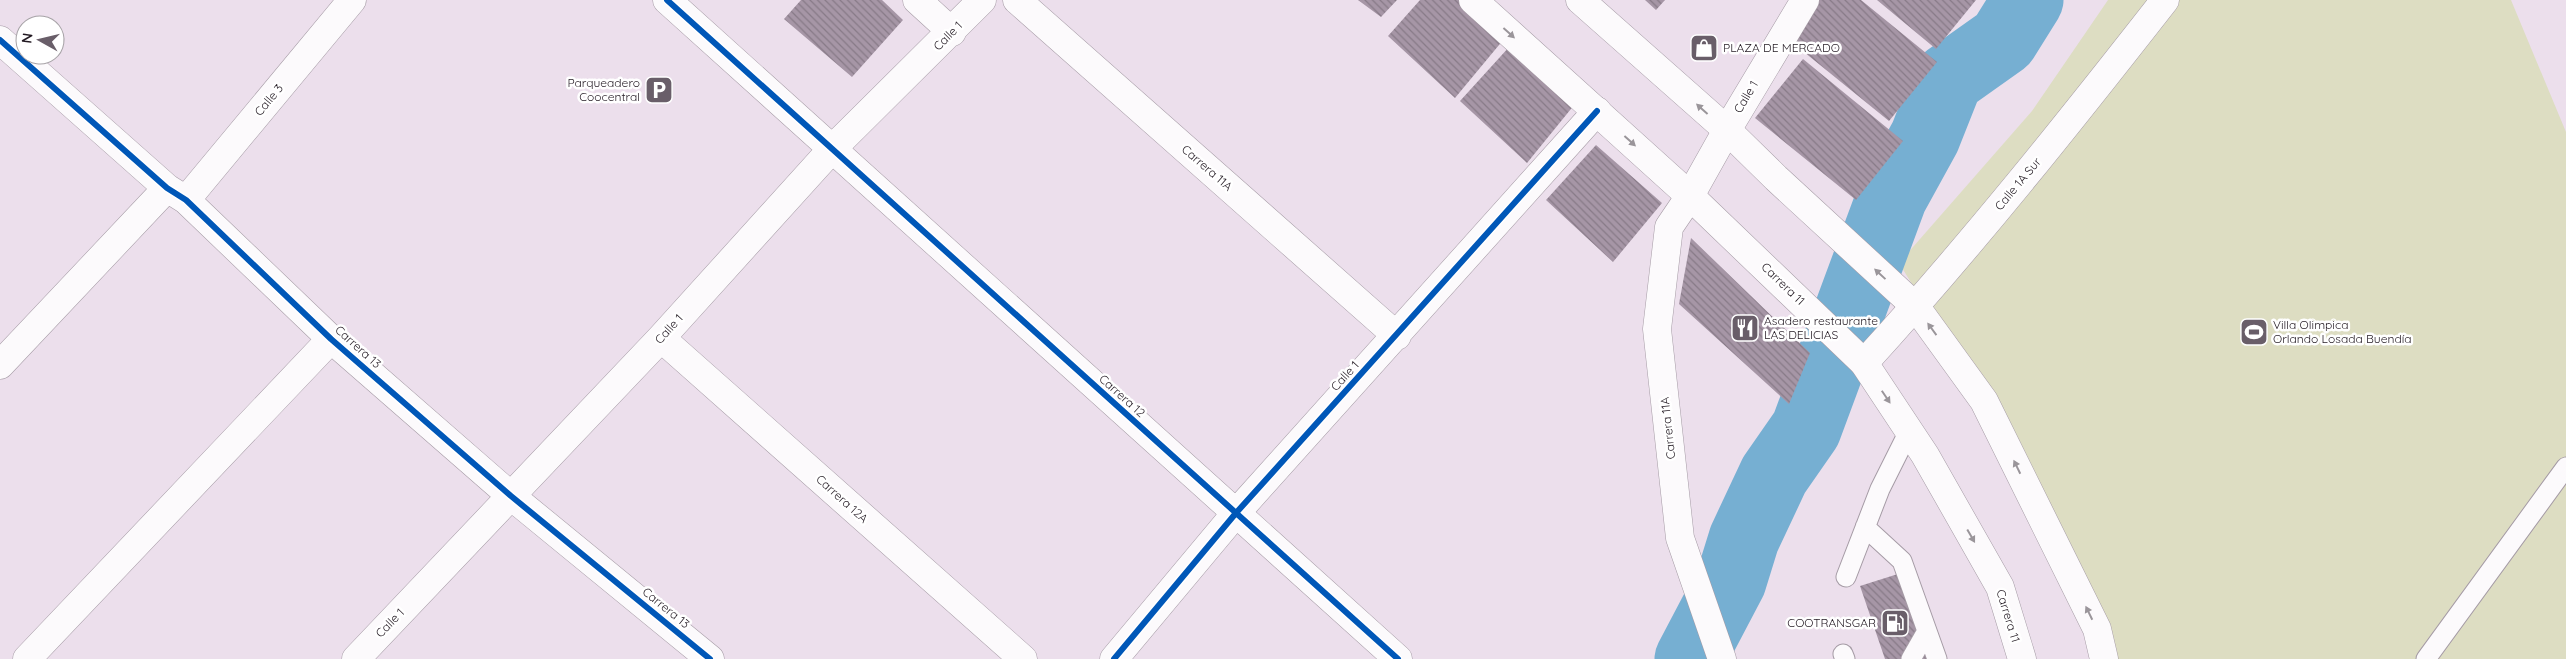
<svg xmlns="http://www.w3.org/2000/svg" width="2566" height="659" viewBox="0 0 2566 659" font-family="Quicksand,sans-serif">
	<defs>
		<pattern id="building-back-hatch" width="6" height="6" patternUnits="userSpaceOnUse" patternTransform="scale(1.25)"><rect width="6" height="6" fill="#a696a6"/><path d="M-1 5l2 2M0 0l6 6M5-1l2 2" fill="none" stroke="#877a87"/></pattern>
	</defs>
	<rect width="100%" height="100%" fill="#ecdfec"/>
	<path fill="#ddddc2" d="M2108,0H2511L2566,132V659H2102L1984,401L1899,263L2032,111Z"/>
	<g fill="none" stroke-linecap="round" stroke-linejoin="round">
		<path stroke="#76afd2" stroke-width="71" d="M1690,659L1731,581L1744,539L1774,475L1806,429L1892,197L1925,137L1948,79L2003,40L2028,0"/>
	</g>
	<path fill="url(#building-back-hatch)" d="M801,0H882L903,20L852,77L784,19Z
		M1358,0H1397L1381,17Z
		M1420,0H1459L1504,39L1455,98L1388,36Z
		M1645,0H1665L1656,10Z
		M1819,0H1861L1937,62L1889,121L1788,39Z
		M1877,0H1976L1936,49Z
		M1510,46L1575,104L1527,163L1460,101Z
		M1803,59L1903,141L1856,200L1755,118Z
		M1596,145L1662,203L1613,262L1546,200Z
		M1691,238L1810,353L1789,404L1679,304Z
		M1901,573L1930,659H1885L1860,586Z"/>
	<g fill="none" stroke-linecap="round" stroke-linejoin="round">
		<defs>
			<path id="service" d="M1865,527L1902,561L1937,659
				M1846,577L1880,489L1909,431
				M1843,654L1845,659
				M1911,659L1927,631
				M2426,659L2566,467"/>
			<path id="minor" d="M667,0L1398,659
				M917,0L952,32
				M1017,0L1397,336
				M0,40L167,188L186,200L331,339L511,496L710,659
				M186,200L352,0
				M661,338L1023,659
				M1864,363C1970,247 2068,124 2165,0
				M0,365L167,188
				M27,659L331,339
				M356,659L661,338L832,149L982,0
				M1114,659L1236,513L1597,111
				M1722,659L1680,538L1657,329L1669,227L1690,196L1727,130L1805,0"/>
			<path id="secondary" d="M1473,0L1690,196L1864,363L1925,455L2000,587L2022,659
				M1580,0L1727,130L1776,178L1916,307L1984,401L2097,629L2104,659"/>
		</defs>
		<use href="#service" stroke="#a59ba5" stroke-width="21"/>
		<use href="#minor" stroke="#a59ba5" stroke-width="29"/>
		<use href="#secondary" stroke="#a59ba5" stroke-width="29"/>
		<use href="#service" stroke="#fcfafc" stroke-width="19"/>
		<use href="#minor" stroke="#fcfafc" stroke-width="28"/>
		<use href="#secondary" stroke="#fcfafc" stroke-width="28"/>
		<defs>
			<path id="cycleway" d="M667,0L1398,659
				M0,40L167,188L186,200L331,339L511,496L710,659
				M1114,659L1236,513L1597,111"/>
		</defs>
		<use href="#cycleway" stroke="#fff" stroke-width="9"/>
		<use href="#cycleway" stroke="#0057b8" stroke-width="6"/>
	</g>
	<defs><path id="oneway-solid" d="M-6-.8H1V-3.2L6.5 0L1 3.2V.8H-6Z" transform="scale(1.25)"/></defs>
	<g fill="#9a959a">
		<use href="#oneway-solid" transform="translate(1509 33) rotate(42)"/>
		<use href="#oneway-solid" transform="translate(1702 109) rotate(-138)"/>
		<use href="#oneway-solid" transform="translate(1630 141) rotate(42)"/>
		<use href="#oneway-solid" transform="translate(1880 274) rotate(-137)"/>
		<use href="#oneway-solid" transform="translate(1932 329) rotate(-126)"/>
		<use href="#oneway-solid" transform="translate(1886 397) rotate(56)"/>
		<use href="#oneway-solid" transform="translate(2017 467) rotate(-116)"/>
		<use href="#oneway-solid" transform="translate(1971 536) rotate(60)"/>
		<use href="#oneway-solid" transform="translate(2089 613) rotate(-116)"/>
	</g>
	<defs>
		<symbol id="shop-square" viewBox="-11 -11 22 22"><rect x="-9" y="-9" width="18" height="18" rx="4" fill="#695e69" stroke="#fff"/><path d="M-5-2.5h2.3a2.7 3.5 0 0 1 5.4 0H5L5.5 6h-11ZM-1.5-2.5h3a1.5 2.3 0 0 0-3 0Z" fill="#fff"/></symbol>
		<symbol id="parking-square" viewBox="-11 -11 22 22"><rect x="-9" y="-9" width="18" height="18" rx="4" fill="#695e69" stroke="#fff"/><path d="M-3.5-5.5H1a3.5 3.5 0 0 1 0 7H-1V5.5H-3.5ZM-1-3.4V-.6H.8a1.4 1.4 0 0 0 0-2.8Z" fill="#fff"/></symbol>
		<symbol id="restaurant-square" viewBox="-11 -11 22 22"><rect x="-9" y="-9" width="18" height="18" rx="4" fill="#695e69" stroke="#fff"/><path d="M-5-6h1v4h1v-4h1v4h1v-4h1v5L-1.5 .5V6h-2V.5L-5-1ZM5-6V6H3V1.5H1.5Q1.5-4 5-6Z" fill="#fff"/></symbol>
		<symbol id="stadium-square" viewBox="-11 -11 22 22"><rect x="-9" y="-9" width="18" height="18" rx="4" fill="#695e69" stroke="#fff"/><path d="M0-5a6.5 5 0 1 0 0 10a6.5 5 0 1 0 0-10ZM-3.5-1.8h7v3.6h-7Z" fill="#fff"/></symbol>
		<symbol id="fuel-square" viewBox="-11 -11 22 22"><rect x="-9" y="-9" width="18" height="18" rx="4" fill="#695e69" stroke="#fff"/><path d="M-5.5-6h7V0h2V4h1.3V-2.5L3-4.5l.8-.8L6-3V5H2.5V1h-1V6h-7ZM-4.2-4.7v3.2H.2V-4.7Z" fill="#fff"/></symbol>
	</defs>
	<g fill-rule="evenodd">
		<use href="#shop-square" x="1688" y="32" width="32" height="32"/>
		<use href="#parking-square" x="643" y="74" width="32" height="32"/>
		<use href="#restaurant-square" x="1729" y="312" width="32" height="32"/>
		<use href="#stadium-square" x="2238" y="316" width="32" height="32"/>
		<use href="#fuel-square" x="1879" y="607" width="32" height="32"/>
	</g>
	<g text-anchor="middle" stroke-width="5" stroke-linejoin="round" paint-order="stroke">
		<g font-size="12" fill="#221922" stroke="#fff">
			<text transform="translate(948 36) rotate(-45)" y="4">Calle 1</text>
			<text transform="translate(1746 97) rotate(-59)" y="4">Calle 1</text>
			<text transform="translate(269 100) rotate(-50)" y="4">Calle 3</text>
			<text transform="translate(1207 168) rotate(41)" y="4">Carrera 11A</text>
			<text transform="translate(2018 184) rotate(-50)" y="4">Calle 1A Sur</text>
			<text transform="translate(1783 284) rotate(44)" y="4">Carrera 11</text>
			<text transform="translate(669 329) rotate(-48)" y="4">Calle 1</text>
			<text transform="translate(358 347) rotate(42)" y="4">Carrera 13</text>
			<text transform="translate(1345 376) rotate(-48)" y="4">Calle 1</text>
			<text transform="translate(1122 396) rotate(42)" y="4">Carrera 12</text>
			<text transform="translate(1668 428) rotate(-96)" y="4">Carrera 11A</text>
			<text transform="translate(842 499) rotate(42)" y="4">Carrera 12A</text>
			<text transform="translate(666 608) rotate(39)" y="4">Carrera 13</text>
			<text transform="translate(2008 616) rotate(73)" y="4">Carrera 11</text>
			<text transform="translate(390 623) rotate(-46)" y="4">Calle 1</text>
		</g>
		<g font-size="12" fill="#221922" stroke="#fff" text-anchor="start">
			<text x="1723" y="52">PLAZA DE MERCADO</text>
			<text x="640" y="87" text-anchor="end">Parqueadero<tspan x="640" dy="14">Coocentral</tspan></text>
			<text x="1764" y="325">Asadero restaurante<tspan x="1764" dy="14">LAS DELICIAS</tspan></text>
			<text x="2273" y="329">Villa Olimpica<tspan x="2273" dy="14">Orlando Losada Buendía</tspan></text>
			<text x="1876" y="627" text-anchor="end">COOTRANSGAR</text>
		</g>
	</g>
	<g transform="translate(40 40) rotate(278)"><circle r="24" fill="#ffffff" stroke="#a7a3a7"/>
	<path d="M0-4L9 19L0 12L-9 19Z" fill="#695e69"/>
	<text y="-8" font-size="14" font-weight="bold" text-anchor="middle" fill="#221922">N</text>
	</g>
</svg>
